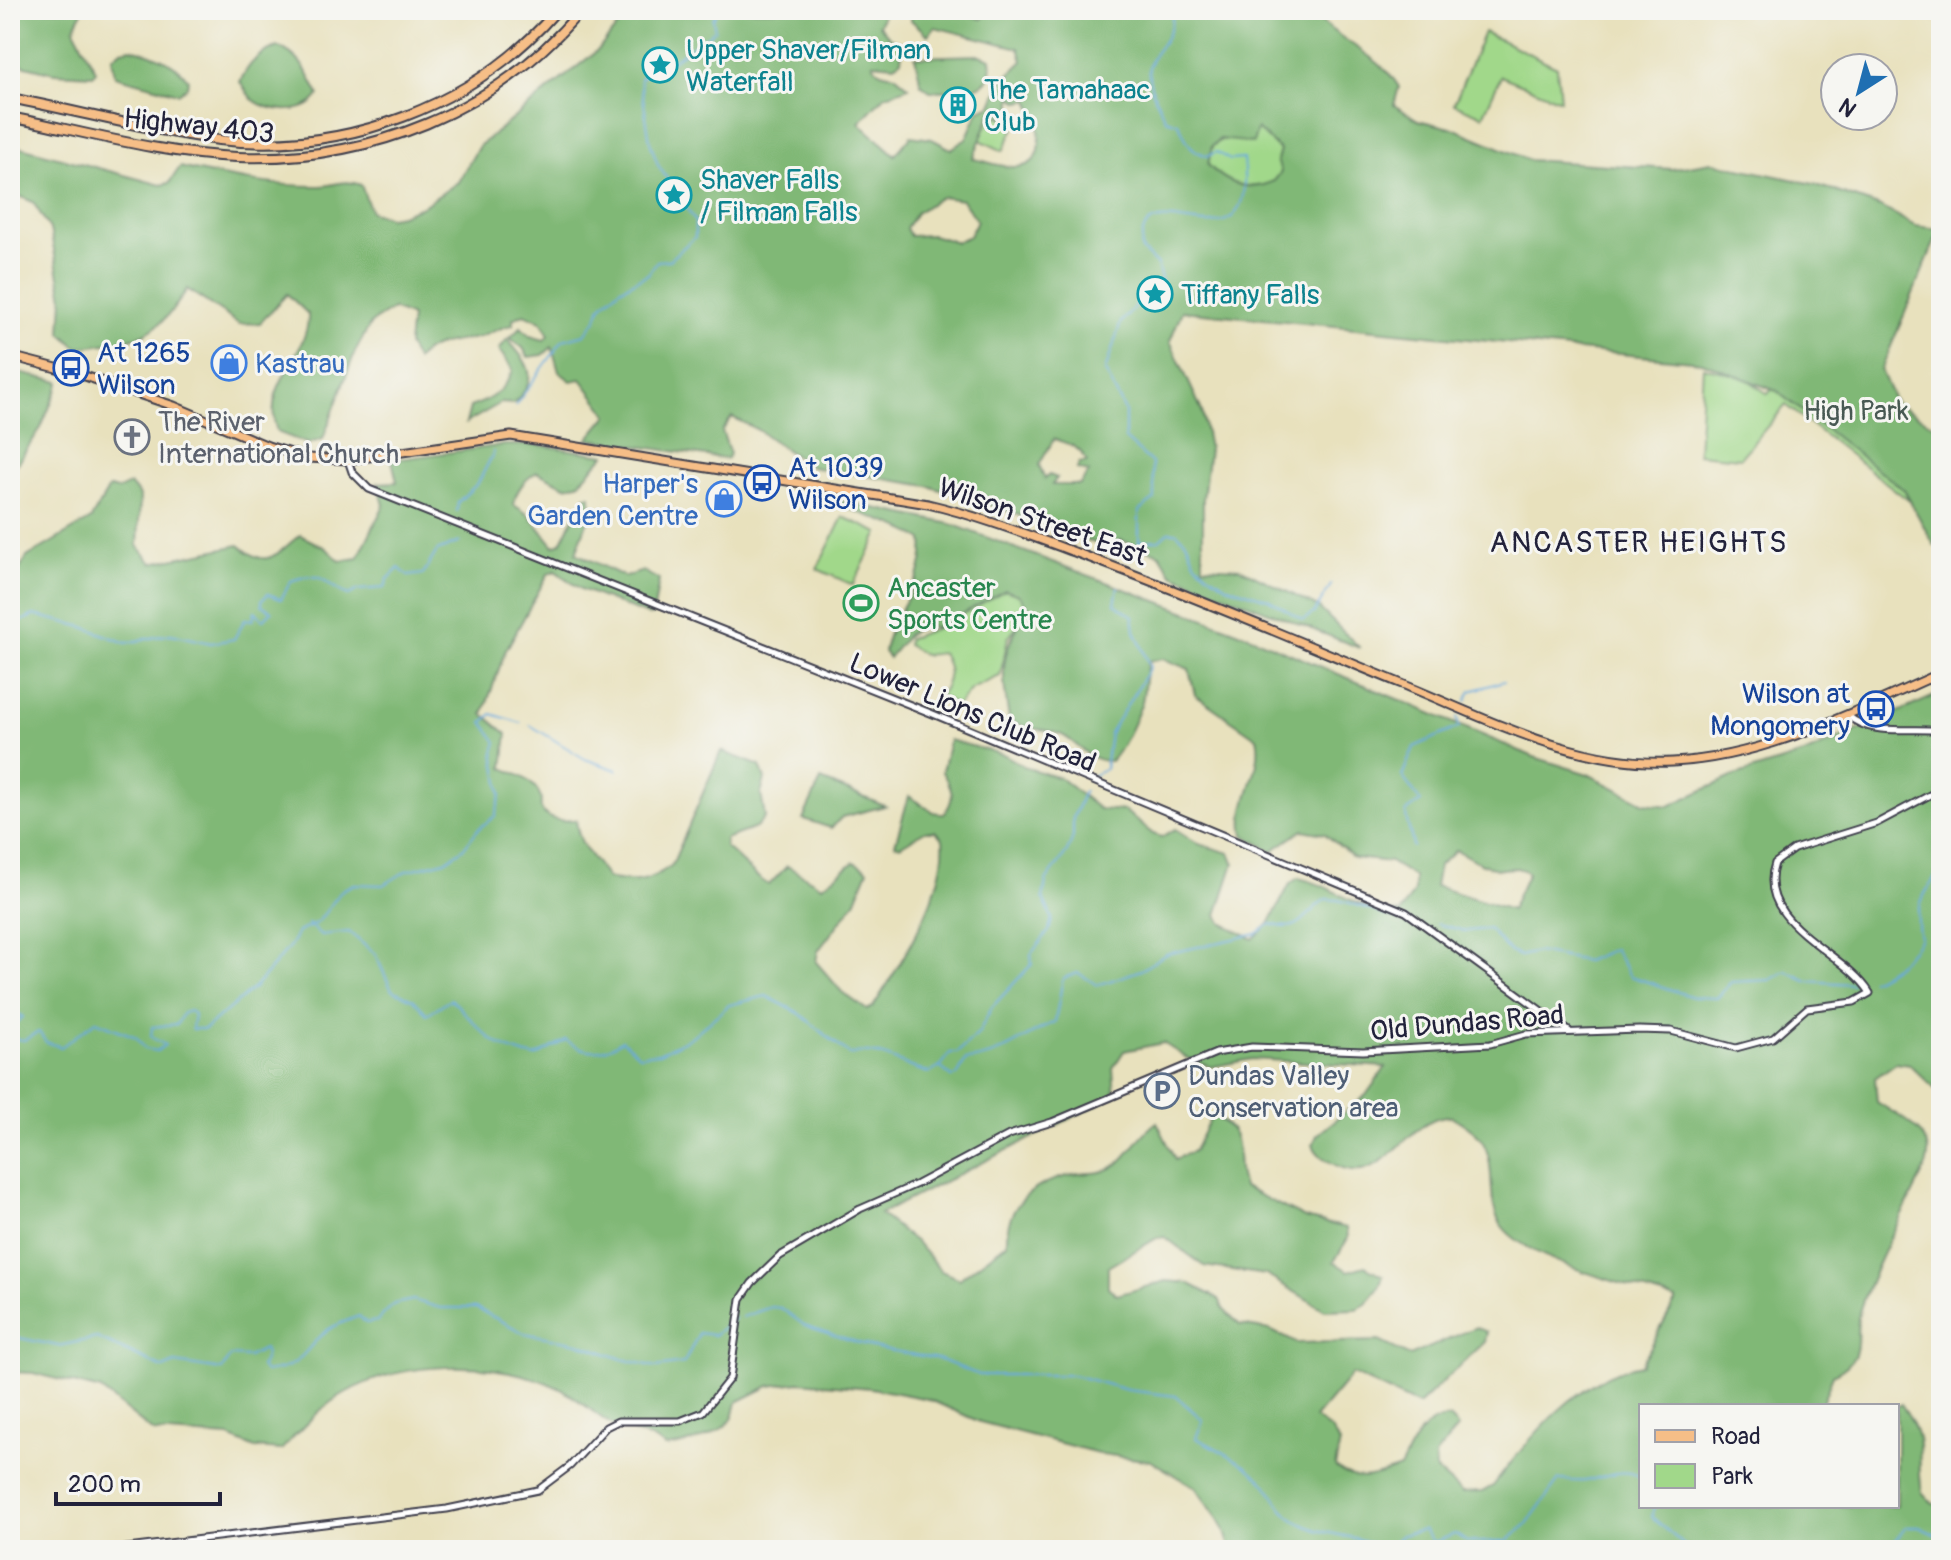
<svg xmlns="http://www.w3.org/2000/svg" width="1951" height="1560" viewBox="0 0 1951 1560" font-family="Pangolin,sans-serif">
	<rect width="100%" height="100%" fill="#f6f6f2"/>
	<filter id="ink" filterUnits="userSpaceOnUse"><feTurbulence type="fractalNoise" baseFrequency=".0125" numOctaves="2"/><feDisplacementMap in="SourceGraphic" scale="16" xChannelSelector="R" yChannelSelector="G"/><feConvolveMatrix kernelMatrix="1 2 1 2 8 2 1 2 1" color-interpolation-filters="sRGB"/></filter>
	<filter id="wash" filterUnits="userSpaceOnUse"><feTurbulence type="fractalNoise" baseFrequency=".006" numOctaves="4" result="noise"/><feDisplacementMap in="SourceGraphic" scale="32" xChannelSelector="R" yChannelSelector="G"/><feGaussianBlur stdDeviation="1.8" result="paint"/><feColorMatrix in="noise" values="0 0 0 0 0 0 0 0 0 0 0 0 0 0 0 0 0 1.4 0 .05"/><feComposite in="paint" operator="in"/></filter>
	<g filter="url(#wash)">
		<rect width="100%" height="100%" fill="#e8e1bd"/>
		<path fill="#a1d88a" stroke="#627d62" stroke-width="2" d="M1484,32L1557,67L1560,100L1501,76L1483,116L1454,104Z
			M992,113L1016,124L1003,151L980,140Z
			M1257,129L1280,150L1281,172L1274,181C1249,193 1227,184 1208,165C1207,139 1227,134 1248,143Z
			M1703,367L1744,377L1768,394L1790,367L1881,370L1934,520L1786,405L1740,458L1698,454Z
			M843,517L879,533L853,585L817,569Z
			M1005,590L1019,595L1029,609L1008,638L1000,676L971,689L957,706L940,695C951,680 951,669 942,653L925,655L907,645L908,639L939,627Z"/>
		<path fill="#80b876" stroke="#516d58" stroke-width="2" fill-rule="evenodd" d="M10,10H83L74,29L96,71L93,75L54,73L10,62Z
			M631,10H885L879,25L889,37L903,43L901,60L895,65L873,63C877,74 886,73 895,75L909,87L884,96L859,123L895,155L911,136L932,139L951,149L966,139L979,110L992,105L1001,82L1023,61L1019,48L935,27L928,35L911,20L912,10H953L982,19L988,10H1310C1336,40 1379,54 1399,87L1394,105L1418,120L1455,129L1529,160L1672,169L1711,162L1814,184L1881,207L1915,226L1940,229L1881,370L1895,403L1941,429V547L1934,545L1904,490L1776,391L1702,362L1182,311L1170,341L1202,411L1209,449L1203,499V566L1240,568L1318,607L1360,648L1172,574L1160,554L1121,540L1097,544L991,505L928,486L811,467L758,430L732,417L722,431L730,454L727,459L588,439L608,415L581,379L571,381L559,372L552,347L543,355L528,357L523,348L510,338L521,327L530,336L544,340L549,335L541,321L524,314L513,319V325C499,327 489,335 476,338C452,343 434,341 416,360L408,345L411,317L393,309L371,323L355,352L323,439L308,444L277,432C260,383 310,355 308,314L287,294L260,323L239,324L187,289C155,342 135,339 78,348L61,333L63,298L50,229L33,202L10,192V144L161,185L169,183L180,167C229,178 267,186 318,186C334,186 345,178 361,185L371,212L389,217L401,215L423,206L458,182L479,146L599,49ZM1012,97L1020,102L1029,100C1038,119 1053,164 1017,167C1003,168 987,161 973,159L991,112L1012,119ZM1257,129L1280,150L1277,160L1281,172L1274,181C1249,193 1227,184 1208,165L1212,146L1220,139L1253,143ZM941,197L962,200L977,221L969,236L956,242L932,235L910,236L906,228L916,213ZM1054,439C1069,444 1080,446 1087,462L1079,463L1077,469L1089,472L1080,485H1052L1057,478L1049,475L1045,479L1039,465Z
			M279,47C302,57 308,74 319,95C306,116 270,113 252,99C248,95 244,87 240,82C248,64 260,51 279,47Z
			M131,48C151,53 176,62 188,79L187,87L178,93L115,76L112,58L121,50Z
			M980,55L991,59C997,96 955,90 930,91L921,84L915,57Z
			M507,339C528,363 542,378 513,404L501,403L466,423L470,407C489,401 506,389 513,370L499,350Z
			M10,371L60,382L41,428L10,474Z
			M505,445H538L605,455L578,484L565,486L537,472C525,479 515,491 514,505L529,515L554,546L561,543L585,496H591L589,517L576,553L625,577L643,571L659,580L653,615L649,616L581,589L555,571L548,574L505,652L483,714L507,734L503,768C517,774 533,780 540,795C542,799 540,803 541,808C546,822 564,821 576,820C579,849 593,855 607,878C636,884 647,883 672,865L721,751L760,766L765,779L761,794L765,817L756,828L725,839V847C742,860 751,875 769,885L787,866L822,886L854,862L868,870L855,902L818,951L816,962L842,992L867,1010L873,1007C900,965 948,889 943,839L935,831H925L900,846L895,844L909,796L933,812L944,814C957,796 952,789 942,772L949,740L1005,755L1027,768L1060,778L1099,809L1125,811L1153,834L1162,837L1175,829L1199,844L1230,853L1234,863L1217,915L1222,923L1253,939L1269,924L1290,884L1298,878C1337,886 1355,911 1400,913L1414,892V877L1390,862L1354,858L1325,834L1303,830L1272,851L1244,835C1236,803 1265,769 1257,738L1195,695L1189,669L1164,659L1149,661C1143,676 1146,690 1141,705C1134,723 1124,747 1111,761C1083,761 1076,738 1057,733C1039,728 1025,730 1009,719C1001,669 999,651 1029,609L1019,595L1005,590L939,627H923L909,633L889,658L884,652C890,612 928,584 923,540C889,519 858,516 826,498L951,524L1237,631L1534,757L1588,774L1644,803L1669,806L1732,777L1804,754L1941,693V1095L1910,1065L1896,1063L1875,1078L1877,1102C1902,1119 1937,1132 1926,1166C1905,1212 1877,1258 1861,1306C1850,1336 1871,1356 1833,1375L1821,1406H1641V1506H1897V1407L1901,1404C1929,1443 1915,1452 1922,1492L1933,1504H1941V1550H1231L1223,1526L1195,1487L1151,1461L1102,1454L980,1422L928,1399L871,1388L799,1382L769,1386L737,1402C736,1407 734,1415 731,1420C718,1437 684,1445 665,1447C649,1433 627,1434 609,1423C592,1412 577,1397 559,1388C497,1359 405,1359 345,1393C320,1407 301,1429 281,1450L255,1448L229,1437L153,1432L101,1390L33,1373L10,1372V585L27,557L91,519L109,488L118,490L130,484L140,496L138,546L152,563L239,545C268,570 273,556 300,535L326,548L340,561L358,558L384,505L378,483L397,482L392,460ZM1456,850C1469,857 1482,866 1497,869C1509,870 1517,864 1528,873L1511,910L1435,886L1439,865ZM1163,1043L1187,1058L1211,1067L1252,1059L1386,1067L1366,1095L1317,1135L1313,1145C1317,1154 1321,1157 1330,1162C1385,1196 1405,1114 1451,1116C1461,1122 1473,1129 1480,1138C1499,1163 1484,1201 1502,1226C1527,1261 1634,1287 1676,1300L1641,1365C1580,1375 1528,1439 1493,1486L1482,1492L1462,1493L1436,1470L1435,1456L1458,1427L1449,1418C1421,1419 1411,1447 1400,1468C1374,1477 1358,1485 1335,1467L1340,1443L1331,1430L1315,1418L1352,1374L1418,1405L1485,1342L1487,1332L1476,1327L1410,1356L1379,1341L1296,1343L1270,1330L1240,1325L1224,1310L1219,1299L1188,1283L1166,1281L1117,1295L1108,1287V1267L1157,1238L1165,1237L1204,1266L1266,1275L1325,1310L1357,1309L1366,1304L1379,1288L1383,1276L1365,1266L1348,1271L1334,1262L1348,1238L1347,1228L1305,1218L1243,1187C1231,1156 1251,1135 1212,1115L1194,1151L1175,1159L1157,1122C1139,1134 1131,1155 1115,1166C1102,1175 1087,1172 1073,1175C1036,1182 1005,1203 1007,1243L959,1279L941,1271L917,1243L880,1214L1115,1096L1113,1068L1124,1051Z
			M821,780L885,806L842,817L831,828L803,819Z"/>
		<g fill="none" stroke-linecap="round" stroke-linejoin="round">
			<path stroke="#67a9db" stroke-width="2" d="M515,406L563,340L585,334L597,318L601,306L620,289L648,274L657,261L669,260L695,237V221L658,165L650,142L640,78L666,65L715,30L713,19L718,10
				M457,511L458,502L478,483L494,452
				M1139,541L1159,540L1168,532H1176L1186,541L1195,562L1207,573L1227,586L1268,599L1303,620L1314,613L1331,585
				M1139,548V511L1155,499L1152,463L1125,439V411L1105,371L1121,322L1145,296L1163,286L1157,265L1141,249C1142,241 1141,231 1147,225C1169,199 1256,268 1243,159L1230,160L1216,152L1208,156C1187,150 1187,139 1178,123L1166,119C1124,44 1171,64 1173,10
				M10,627L34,615L84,627L126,643L171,634L211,643L234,639L245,619L253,620L255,611L263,620L272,611L262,605V600L268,594L281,599L291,581C327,568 324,587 349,595L358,590L385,588L387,580L399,568L408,576L423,574L437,551L460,542
				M1466,701L1471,691L1504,681
				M530,725L585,759L617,770
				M1091,777L1105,769L1110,733L1150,667L1135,631L1133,616L1115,604L1118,587
				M1413,847C1412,834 1406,825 1406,812L1421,802L1402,776L1414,747L1459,727L1457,717
				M308,924L321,935L349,932L375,954L392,990L413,999L427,1014L451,999C485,1031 485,1046 535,1057L566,1040C585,1054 604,1054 622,1040L639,1055L659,1053L690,1038L729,1005L766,996L799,1013L850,1055C880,1046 901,1067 930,1073L940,1067L952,1077L957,1076L966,1060C1001,1058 1023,1036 1055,1022L1063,978L1078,973L1098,985L1141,970L1166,954L1256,934L1271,924C1304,935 1304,912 1326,899C1356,900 1377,916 1406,920
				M1437,924L1465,931L1489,929L1510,952L1520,956L1537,952L1586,961L1614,949L1630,976L1693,997L1717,998L1731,982L1770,980L1786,971L1808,981L1852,984
				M1871,980C1889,972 1911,955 1920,938C1913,910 1924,891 1941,870
				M10,1010L23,1017L10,1029
				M10,1038L24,1040L39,1032L46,1042L61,1047L96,1021L136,1037L145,1049L157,1051L165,1045L151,1037L152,1027L177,1024L183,1013L190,1011L194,1014L192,1029H205L255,987L290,946L298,932L318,922L342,890L354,884L384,885L406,871L445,861L463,849L478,829L495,816L501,795L494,752L497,742L483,722L492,714L521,723
				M941,1066L950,1053H957L978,1034L992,1007L1032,964L1031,954L1049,931L1052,918L1043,898L1046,881L1067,852L1073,837V818L1084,791
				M742,1317L771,1307L781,1308L804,1325L825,1332L872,1347L938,1359L979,1375H1074L1127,1390L1176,1396L1203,1420L1196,1438C1218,1449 1242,1461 1260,1478C1274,1491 1278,1510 1296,1521C1325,1538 1355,1532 1385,1550L1402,1535L1424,1530L1440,1550
				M10,1336L58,1346L97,1338L163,1368L175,1363L222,1370L230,1356L248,1357L264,1349L266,1354L261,1367L265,1372C297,1368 298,1360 318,1338C329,1326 345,1322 359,1316L366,1323L377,1321L394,1304L413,1300L440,1308H476L524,1333L578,1343L622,1359L656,1367L684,1363L699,1333L714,1335L735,1318
				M1654,1506L1652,1517L1685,1546L1698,1550
				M1435,1542L1455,1534L1467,1542H1506L1526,1525L1559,1480C1567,1480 1577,1482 1585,1481C1603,1478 1623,1466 1641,1477
				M1888,1550L1906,1527H1919L1941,1537"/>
		</g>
	</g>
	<g filter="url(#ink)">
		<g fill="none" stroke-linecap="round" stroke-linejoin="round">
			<defs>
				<path id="minor" d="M348,460L352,472L369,489L933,714L1406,912L1569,1031
					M1847,715C1874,738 1908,726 1941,731
					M111,1550L447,1509L538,1490L570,1466L606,1427L618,1421H680L703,1412L730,1378L741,1299L752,1283L780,1256L860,1209L917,1184L1009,1135L1052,1122L1216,1053L1252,1047L1363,1051L1490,1044L1526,1034L1639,1030L1671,1031L1736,1048L1773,1038L1807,1008L1854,1002L1870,993C1845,951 1754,924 1775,863L1794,849L1877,823L1941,789"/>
				<path id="major" d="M10,356L76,373L174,406L268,446L308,458L348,460L511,436L928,504C979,516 1028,535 1077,553C1187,593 1294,640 1402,684C1488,719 1577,767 1673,762C1767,757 1855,711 1941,673"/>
				<path id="highway" d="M10,98C79,111 149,131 219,140C344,155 475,106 557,10
					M10,117C84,132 161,154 237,157C369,162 496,112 581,10"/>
			</defs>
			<use href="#minor" stroke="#403f4e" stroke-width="9"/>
			<use href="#major" stroke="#403f4e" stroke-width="11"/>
			<use href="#highway" stroke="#403f4e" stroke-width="12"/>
			<use href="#minor" stroke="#fff" stroke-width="5"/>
			<use href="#major" stroke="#f6be87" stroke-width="7"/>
			<use href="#highway" stroke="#f6be87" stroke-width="8"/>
		</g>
	</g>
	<defs>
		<symbol id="sight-ring" viewBox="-11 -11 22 22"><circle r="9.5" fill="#f6f6f2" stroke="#0f9aa8" stroke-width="1.5"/><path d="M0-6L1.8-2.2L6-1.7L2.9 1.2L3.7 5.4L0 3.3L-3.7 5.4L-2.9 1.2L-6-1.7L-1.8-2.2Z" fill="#0f9aa8"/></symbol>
		<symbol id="building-ring" viewBox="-11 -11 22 22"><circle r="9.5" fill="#f6f6f2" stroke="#0f9aa8" stroke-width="1.5"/><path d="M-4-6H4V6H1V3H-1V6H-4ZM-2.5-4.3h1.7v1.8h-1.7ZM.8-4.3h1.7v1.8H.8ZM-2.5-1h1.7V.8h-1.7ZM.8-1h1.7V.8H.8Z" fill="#0f9aa8"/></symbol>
		<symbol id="shop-ring" viewBox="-11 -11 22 22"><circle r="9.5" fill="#f6f6f2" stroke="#3f7fe0" stroke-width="1.5"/><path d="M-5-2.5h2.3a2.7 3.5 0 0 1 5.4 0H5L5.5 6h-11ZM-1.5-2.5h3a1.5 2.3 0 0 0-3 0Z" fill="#3f7fe0"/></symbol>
		<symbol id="bus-ring" viewBox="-11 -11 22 22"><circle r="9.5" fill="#f6f6f2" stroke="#1a4fb4" stroke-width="1.5"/><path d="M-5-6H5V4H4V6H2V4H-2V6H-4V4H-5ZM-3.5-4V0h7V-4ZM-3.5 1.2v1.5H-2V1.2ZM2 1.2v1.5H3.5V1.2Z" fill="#1a4fb4"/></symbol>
		<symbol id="church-ring" viewBox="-11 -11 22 22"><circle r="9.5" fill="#f6f6f2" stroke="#6b7280" stroke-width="1.5"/><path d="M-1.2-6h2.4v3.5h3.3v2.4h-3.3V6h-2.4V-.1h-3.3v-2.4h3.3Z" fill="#6b7280"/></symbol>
		<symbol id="stadium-ring" viewBox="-11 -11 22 22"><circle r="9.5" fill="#f6f6f2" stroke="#2e9e5b" stroke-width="1.5"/><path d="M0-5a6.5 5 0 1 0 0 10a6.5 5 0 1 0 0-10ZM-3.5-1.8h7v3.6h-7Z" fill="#2e9e5b"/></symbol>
		<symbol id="parking-ring" viewBox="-11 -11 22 22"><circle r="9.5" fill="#f6f6f2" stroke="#5c6f8a" stroke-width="1.5"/><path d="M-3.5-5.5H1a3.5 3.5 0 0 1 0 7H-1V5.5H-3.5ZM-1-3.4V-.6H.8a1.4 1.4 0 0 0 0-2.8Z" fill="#5c6f8a"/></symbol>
	</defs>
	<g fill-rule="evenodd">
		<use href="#sight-ring" x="640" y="45" width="40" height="40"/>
		<use href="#building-ring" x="938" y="85" width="40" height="40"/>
		<use href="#sight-ring" x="654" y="175" width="40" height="40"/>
		<use href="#sight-ring" x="1135" y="274" width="40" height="40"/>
		<use href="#shop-ring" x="209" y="343" width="40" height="40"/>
		<use href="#bus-ring" x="51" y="348" width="40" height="40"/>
		<use href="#church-ring" x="112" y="417" width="40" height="40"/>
		<use href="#bus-ring" x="742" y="463" width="40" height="40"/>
		<use href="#shop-ring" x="704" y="479" width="40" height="40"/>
		<use href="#stadium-ring" x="841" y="583" width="40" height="40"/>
		<use href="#bus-ring" x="1856" y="689" width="40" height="40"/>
		<use href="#parking-ring" x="1142" y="1071" width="40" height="40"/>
	</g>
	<g text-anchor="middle" stroke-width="6" stroke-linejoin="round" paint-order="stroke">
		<g font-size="28" fill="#0d838f" stroke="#f6f6f2" text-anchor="start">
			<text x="686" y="59">Upper Shaver/Filman<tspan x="686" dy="32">Waterfall</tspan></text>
			<text x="984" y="99">The Tamahaac<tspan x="984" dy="32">Club</tspan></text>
			<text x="700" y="189">Shaver Falls<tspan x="700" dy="32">/ Filman Falls</tspan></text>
			<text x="1181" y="304">Tiffany Falls</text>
		</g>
		<g font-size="28" fill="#22223b" stroke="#f6f6f2">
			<text transform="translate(199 125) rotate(6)" y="10">Highway 403</text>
			<text transform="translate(1043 521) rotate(19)" y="10">Wilson Street East</text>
			<text transform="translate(973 712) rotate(23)" y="10">Lower Lions Club Road</text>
			<text transform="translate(1467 1022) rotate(-5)" y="10">Old Dundas Road</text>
		</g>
		<g font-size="28" fill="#164399" stroke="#f6f6f2" text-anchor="start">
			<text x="97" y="362">At 1265<tspan x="97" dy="32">Wilson</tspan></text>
			<text x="788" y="477">At 1039<tspan x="788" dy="32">Wilson</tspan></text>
			<text x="1850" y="703" text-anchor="end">Wilson at<tspan x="1850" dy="32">Mongomery</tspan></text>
		</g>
		<g font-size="28" fill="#366cbe" stroke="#f6f6f2" text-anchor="start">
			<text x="255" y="373">Kastrau</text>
			<text x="698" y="493" text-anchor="end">Harper's<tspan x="698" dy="32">Garden Centre</tspan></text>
		</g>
		<g font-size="28" fill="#485953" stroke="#f6f6f2">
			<text x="1856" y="420">High Park</text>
		</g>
		<g font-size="28" fill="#5b616d" stroke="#f6f6f2" text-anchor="start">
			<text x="158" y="431">The River<tspan x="158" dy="32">International Church</tspan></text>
		</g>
		<g font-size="28" fill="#27864d" stroke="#f6f6f2" text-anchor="start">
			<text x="887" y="597">Ancaster<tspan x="887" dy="32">Sports Centre</tspan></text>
		</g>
		<g font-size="28" fill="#4e5e75" stroke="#f6f6f2" text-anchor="start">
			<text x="1188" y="1085">Dundas Valley<tspan x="1188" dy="32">Conservation area</tspan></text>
		</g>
		<g font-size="30" letter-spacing="2" fill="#22223b" stroke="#f6f6f2">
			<text x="1639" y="552">ANCASTER HEIGHTS</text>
		</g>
	</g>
	<rect width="1951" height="1560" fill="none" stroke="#f6f6f2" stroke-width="40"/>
	<rect x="1639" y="1404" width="260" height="104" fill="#f6f6f2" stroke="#a1a1a9" stroke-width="2"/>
	<rect x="1655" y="1430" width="40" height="12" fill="#f6be87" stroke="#a1a1a9" stroke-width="2"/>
	<text x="1711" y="1444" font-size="24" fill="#22223b">Road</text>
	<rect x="1655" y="1464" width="40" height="24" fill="#a1d88a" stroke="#a1a1a9" stroke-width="2"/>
	<text x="1711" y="1484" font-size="24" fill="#22223b">Park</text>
	<g transform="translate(1859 92) rotate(216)"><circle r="38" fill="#f6f6f2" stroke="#a1a1a9" stroke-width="2"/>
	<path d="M0-6L14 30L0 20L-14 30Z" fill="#1f6fb2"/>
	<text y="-12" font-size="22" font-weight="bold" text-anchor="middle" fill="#22223b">N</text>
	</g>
	<path d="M56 1492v12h164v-12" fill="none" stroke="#22223b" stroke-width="4"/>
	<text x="68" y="1492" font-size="24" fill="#22223b" stroke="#f6f6f2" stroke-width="6" paint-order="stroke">200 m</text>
</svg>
